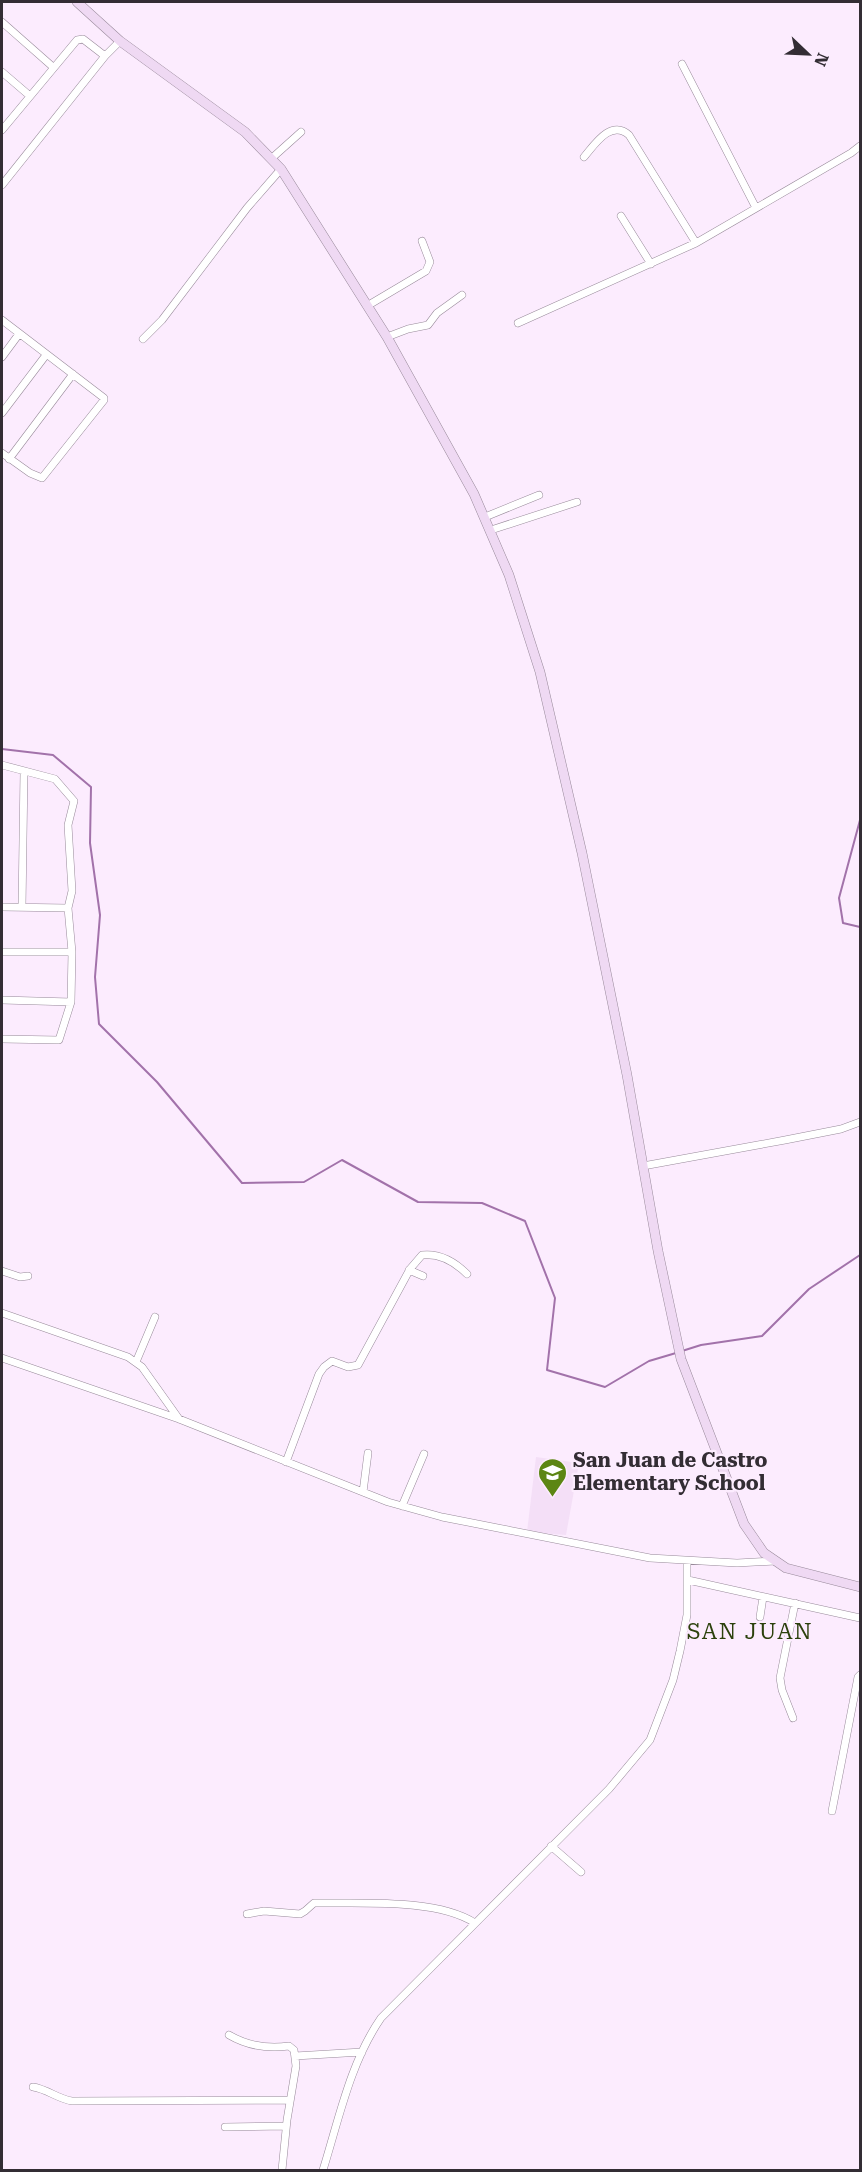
<svg xmlns="http://www.w3.org/2000/svg" width="862" height="2172" viewBox="0 0 862 2172" font-family="'Roboto Serif',serif">
	<rect width="100%" height="100%" fill="#fcecfe"/>
	<path fill="#f4dff7" d="M536,1457L579,1463L566,1535L527,1532Z"/>
	<g fill="none" stroke-linecap="round" stroke-linejoin="round">
		<path stroke="#a272aa" stroke-width="2" d="M2,749L53,755L91,787L90,843L100,915L95,977L99,1024L157,1082L242,1183L304,1182L342,1160L418,1202L482,1203L525,1221L555,1298L547,1370L605,1387L649,1361L676,1353
			M860,820L839,898L843,923L860,927
			M682,1351L701,1345L762,1336L809,1289L860,1255"/>
		<defs>
			<path id="street" d="M2,22L53,67
				M682,64L756,208
				M2,72L30,96
				M2,130L77,40L83,39L105,56
				M584,157C595,144 611,119 629,135L696,243
				M272,158L301,132
				M2,185L105,56L120,41
				M621,216L651,264
				M367,306L426,271L430,262L422,241
				M2,320L104,398V400L42,478L30,473L2,453
				M518,323L696,243L851,153L860,146
				M387,337L408,329L428,325L437,313L462,295
				M143,339L162,320L247,208L281,169
				M2,357L19,334
				M2,413L46,355
				M9,459L73,374
				M485,517L539,495
				M491,530L577,502
				M2,765L55,779L74,801L68,825L72,891L68,908L72,952L71,1002L59,1040L2,1039
				M2,907L68,908
				M22,907L24,772
				M2,952H72
				M2,1000L71,1002
				M643,1166L785,1140L841,1129L860,1122
				M409,1270L423,1276
				M2,1271L20,1277L28,1276
				M2,1313L128,1357L142,1367L179,1419
				M2,1358L179,1419L388,1502L442,1517L650,1558L737,1563L775,1561
				M136,1362L155,1317
				M286,1462L319,1374L324,1367L332,1361L348,1367L358,1365L410,1269L422,1255C440,1253 455,1262 467,1274
				M363,1492L368,1453
				M402,1506L424,1454
				M688,1580L860,1618
				M760,1617L763,1597
				M793,1718L782,1690L780,1678L795,1603
				M832,1811L858,1677L860,1675
				M551,1846L581,1872
				M247,1914L264,1911L300,1914L305,1911L314,1903C361,1904 436,1898 475,1923
				M229,2035C248,2046 268,2049 289,2046L294,2050L296,2066L287,2120L282,2170
				M295,2056L362,2052
				M33,2087C47,2089 58,2099 72,2101L290,2100
				M225,2127L286,2126
				M323,2170C339,2119 350,2063 381,2018L609,1789L650,1740L673,1680L680,1651L687,1615V1561"/>
			<path id="secondary" d="M77,2L120,41L245,132L281,169L387,337L474,494L509,575L540,672L582,853L627,1075L658,1251L681,1359L744,1524L764,1553L786,1568L860,1587"/>
		</defs>
		<use href="#street" stroke="#988a9a" stroke-width="8"/>
		<use href="#secondary" stroke="#988a9a" stroke-width="10"/>
		<use href="#street" stroke="#fff" stroke-width="7"/>
		<use href="#secondary" stroke="#efd9f3" stroke-width="9"/>
	</g>
	<defs>
		<symbol id="school-pin" viewBox="-11 -11 22 30"><path d="M0 17L-7.5 6A9.5 9.5 0 1 1 7.5 6Z" fill="#5c8613" stroke="#fcecfe"/><path d="M0-5L7-2L0 1L-7-2ZM-4 1L0 2.5L4 1V4Q0 6-4 4Z" fill="#fff"/></symbol>
	</defs>
	<g fill-rule="evenodd">
		<use href="#school-pin" x="536" y="1456" width="33" height="45"/>
	</g>
	<g text-anchor="middle" stroke-width="4.5" stroke-linejoin="round" paint-order="stroke">
		<g font-size="20" font-weight="bold" fill="#332d34" stroke="#fcecfe" text-anchor="start">
			<text x="573" y="1467">San Juan de Castro<tspan x="573" dy="23">Elementary School</tspan></text>
		</g>
		<g font-size="22" letter-spacing="1.5" fill="#2c410d" stroke="#fcecfe">
			<text x="750" y="1639">SAN JUAN</text>
		</g>
	</g>
	<rect width="862" height="2172" fill="none" stroke="#332d34" stroke-width="6"/>
	<g transform="translate(808 54) rotate(113)" stroke="#fcecfe" stroke-width="4.5" paint-order="stroke">
	<path d="M0-4.5L10 22L0 15L-10 22Z" fill="#332d34"/>
	<text y="-9" font-size="16" font-weight="bold" text-anchor="middle" fill="#332d34">N</text>
	</g>
</svg>
